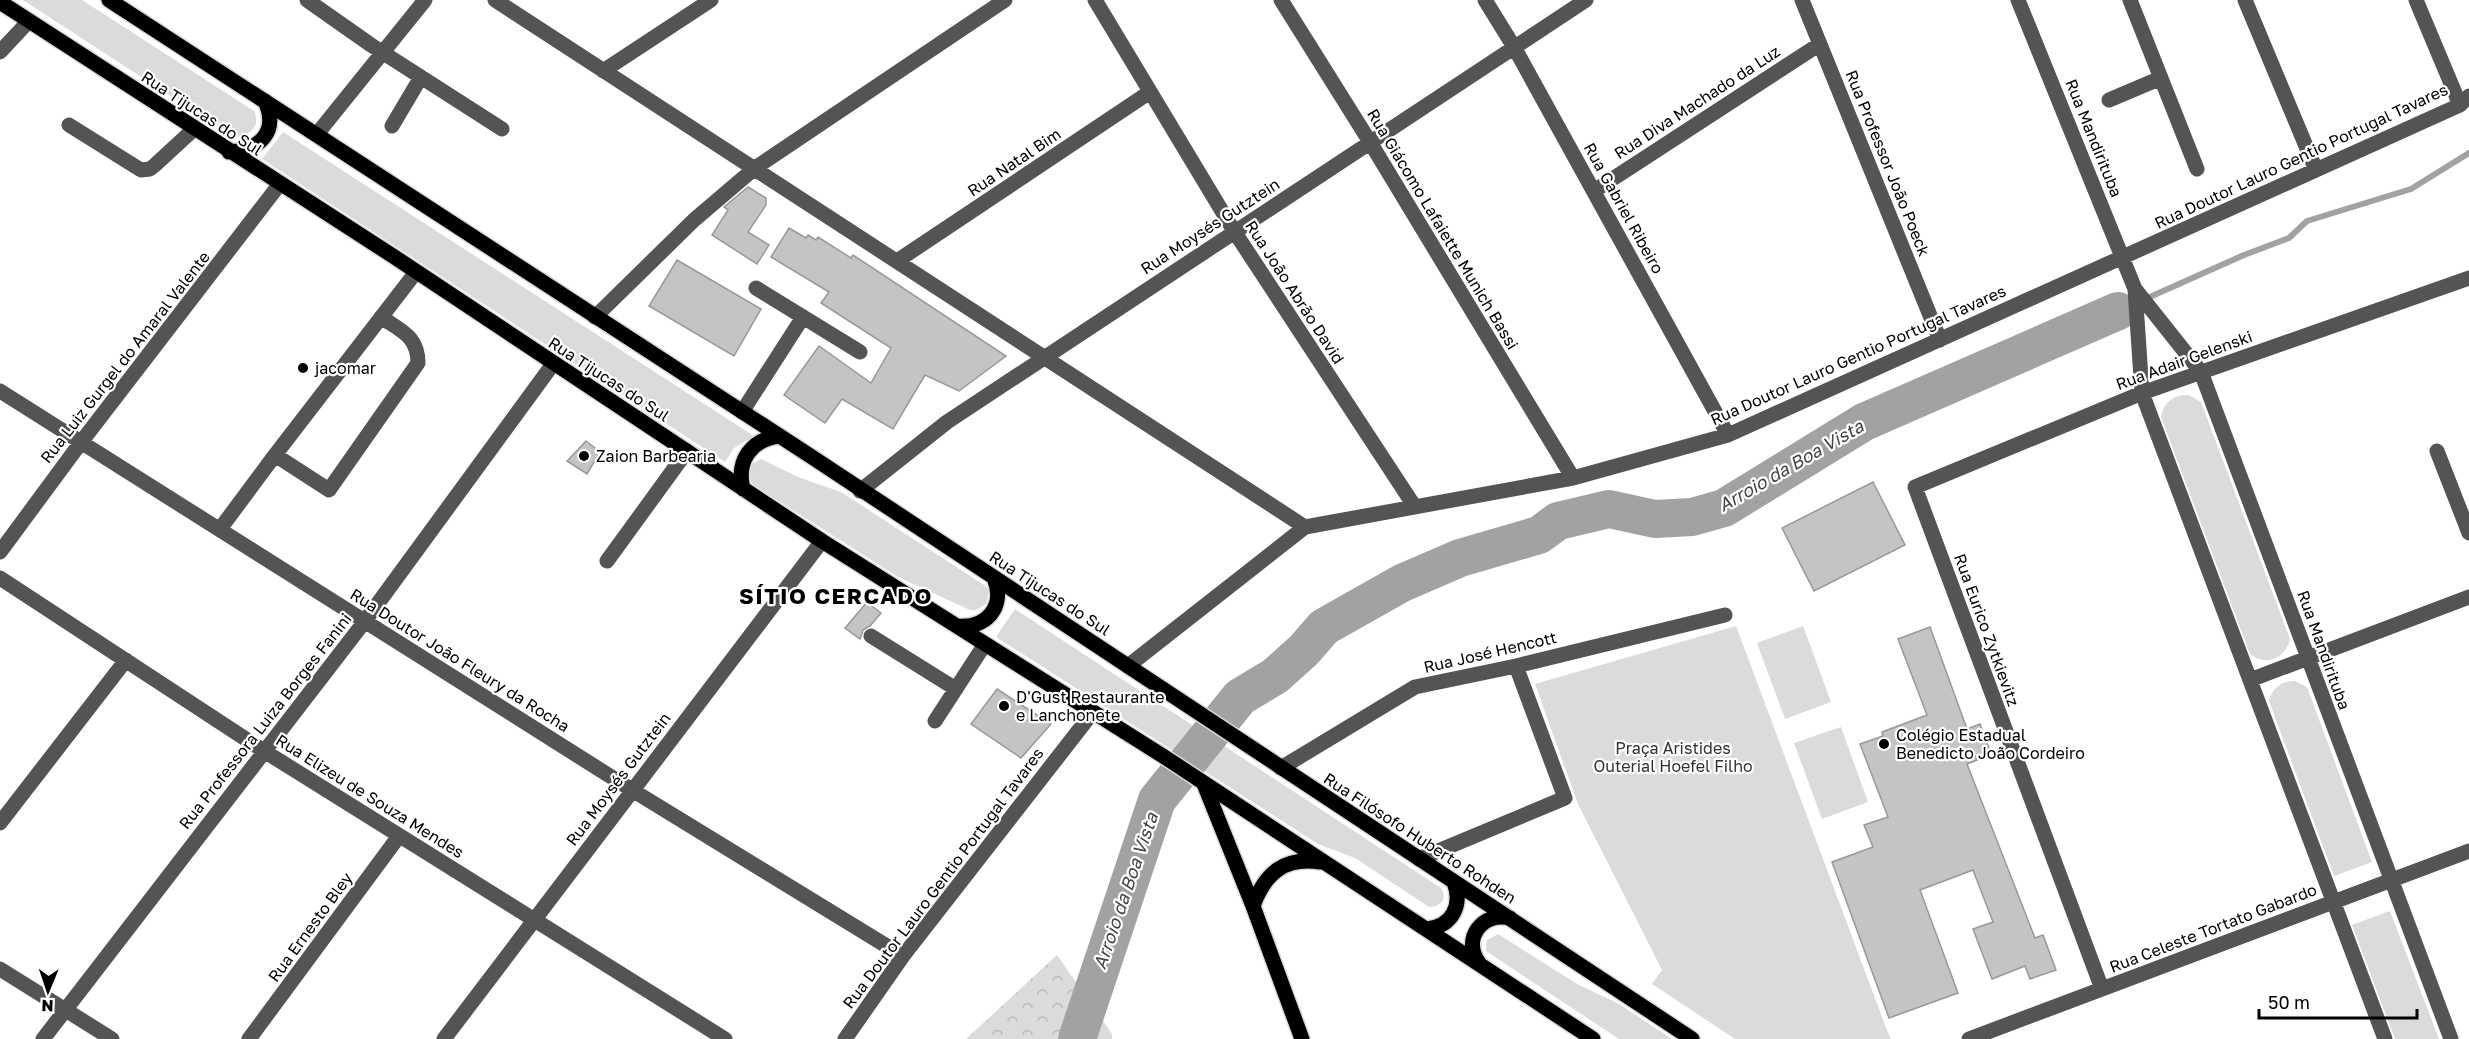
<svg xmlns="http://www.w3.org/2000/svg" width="2469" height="1039" viewBox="0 0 2469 1039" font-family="'Golos Text',sans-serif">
	<defs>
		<pattern id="forest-crowns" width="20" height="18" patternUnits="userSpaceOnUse" patternTransform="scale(1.5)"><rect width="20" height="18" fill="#dbdbdb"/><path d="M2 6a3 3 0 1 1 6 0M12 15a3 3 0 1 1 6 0" fill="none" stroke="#bababa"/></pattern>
	</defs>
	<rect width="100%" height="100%" fill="#fff"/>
	<path fill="#dbdbdb" d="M23,0H82L254,111C261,128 250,134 235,138Z
		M283,132L754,436L734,448L725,462L262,159Z
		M2182,395H2189L2201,402L2290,639C2285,659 2266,667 2250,654L2161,417C2163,405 2170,398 2182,395Z
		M761,459L798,477L841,492L987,587L989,592L986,604L976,610H970L898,577L752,484L748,471L750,465Z
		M1015,609L1441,888C1448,899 1441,907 1429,907L1355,858L1318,844L996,637Z
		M1736,626L1888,1033L1891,1039H1735L1652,984L1662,970L1578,804L1535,684Z
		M1803,626L1831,702L1785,719L1757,643Z
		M2295,681L2307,687L2372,862L2334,876L2269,701C2272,688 2281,681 2295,681Z
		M1841,727L1868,802L1822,819L1794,743Z
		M2390,911L2439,1039H2395L2352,925Z
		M1498,934L1577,984L1619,1004L1672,1039H1619L1486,951L1487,940Z"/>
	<path fill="url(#forest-crowns)" d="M1057,955L1112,1034V1039H966Z"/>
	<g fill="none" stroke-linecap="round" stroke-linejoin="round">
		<path stroke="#a2a2a2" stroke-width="6" d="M2143,300L2244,255L2289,238L2307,221L2411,189L2469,153
			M2118,311L2134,304"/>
		<path stroke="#a2a2a2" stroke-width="38" d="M1077,1039L1157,800L1240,697L1275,676L1304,650L1324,627L1402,583L1460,558L1539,535L1558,521L1609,509L1655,519L1692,517L1724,508L1864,422L2118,311"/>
	</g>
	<path fill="#c4c4c4" stroke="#989898" stroke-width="1.5" d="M748,187L766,198V205L748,232L769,245L757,264L712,235L728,210L724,207Z
		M789,228L806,238L808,235L816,240L818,237L851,258L853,255L1006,356L959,391L925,375L893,429L842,399L825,423L784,395L819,346L871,383L891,348L821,303L829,292L771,257Z
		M677,260L761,309L734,356L649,306Z
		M586,441L600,452L587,474L567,461Z
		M1873,482L1905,545L1814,591L1782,528Z
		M867,602L881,613L870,626L863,630L860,639L845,628Z
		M1930,627L1967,729L1980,724L1990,751L1975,756L1977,760L1967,764L2035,938L2043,935L2056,970L2030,979L2025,966L1992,979L1973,929L1993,922L1973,870L1920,890L1958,993L1889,1018L1832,862L1873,847L1864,825L1888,817L1860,744L1883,736L1882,732L1927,715L1898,639Z
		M997,689L1051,724L1021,758L971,724Z"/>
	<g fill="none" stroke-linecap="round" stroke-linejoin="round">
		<defs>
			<path id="major" d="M109,0L815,459L1692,1039
				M0,2L393,256L822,541L1163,756L1593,1039
				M229,152C260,150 279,132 265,101
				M743,489C736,461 751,439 780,436
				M957,626C986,629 1006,607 994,578
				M1204,784L1253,906L1302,1039
				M1253,906C1265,873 1284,857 1320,862
				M1427,929C1452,926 1463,906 1454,882
				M1479,963C1461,939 1483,911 1510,918"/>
		</defs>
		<use href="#major" stroke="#dbdbdb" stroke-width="18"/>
		<path stroke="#545454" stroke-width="15" d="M307,0L371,45L502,129
			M495,0L1305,527
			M1095,0L1234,231L1415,507
			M1281,0L1370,142L1573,478
			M1485,0L1514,47L1728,435
			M1802,0L1940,340
			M2018,0L2135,289L2142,393L2385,1039
			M2130,0L2197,169
			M2245,0L2316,170
			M2416,0L2460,105
			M0,52L29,21
			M603,71L711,0
			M2109,100L2161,78
			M69,125L141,170L150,169L155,165L194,129
			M392,126L421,77
			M317,134L425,0
			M1594,191L1820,44
			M897,261L1150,92
			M756,288L860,352
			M2135,289L2201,372L2451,1039
			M381,317C401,331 418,336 418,363L329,490L275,455L416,272
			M595,317L694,220L755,168L1005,0
			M0,391L632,790L903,956
			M742,412L803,317
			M2437,451L2469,533
			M860,491L947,422L1586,0
			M220,529L275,455
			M0,552L82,441L279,185
			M607,561L687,451
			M0,578L264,751L725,1039
			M871,636L956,689
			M1128,666L1305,527L1573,478L1728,435L2460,105L2469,96
			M2250,680L2469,597
			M935,721L985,644
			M1281,768L1415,687L1516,666L1725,615
			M0,823L126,660
			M1419,859L1565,798L1516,666
			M0,969L112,1039
			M2102,989L1915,487L2142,393L2469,278
			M43,1039L365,621L553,364
			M249,1039L399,836
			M444,1039L822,541
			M845,1039L903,956L1093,712
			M1969,1039L2469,851"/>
		<use href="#major" stroke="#000" stroke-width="15"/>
	</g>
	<g fill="#000" stroke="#fff" stroke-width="2">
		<circle cx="303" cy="368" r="6"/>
		<circle cx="584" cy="456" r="6"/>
		<circle cx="1004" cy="706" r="6"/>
		<circle cx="1884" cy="744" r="6"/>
	</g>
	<g text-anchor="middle" stroke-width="4.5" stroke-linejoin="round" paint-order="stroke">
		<g font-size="16" fill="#000" stroke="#fff">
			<text transform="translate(1697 102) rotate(-33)" y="6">Rua Diva Machado da Luz</text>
			<text transform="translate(202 113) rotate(33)" y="6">Rua Tijucas do Sul</text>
			<text transform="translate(2094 138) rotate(68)" y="6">Rua Mandirituba</text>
			<text transform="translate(2301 156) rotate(-25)" y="6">Rua Doutor Lauro Gentio Portugal Tavares</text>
			<text transform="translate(1014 162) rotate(-34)" y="6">Rua Natal Bim</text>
			<text transform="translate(1888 163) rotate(68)" y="6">Rua Professor João Poeck</text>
			<text transform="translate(1624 208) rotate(61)" y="6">Rua Gabriel Ribeiro</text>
			<text transform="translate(1210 226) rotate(-33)" y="6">Rua Moysés Gutztein</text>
			<text transform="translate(1443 229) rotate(59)" y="6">Rua Giácomo Lafaiette Munich Bassi</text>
			<text transform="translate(1295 292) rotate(57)" y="6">Rua João Abrão David</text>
			<text transform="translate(1858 355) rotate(-24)" y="6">Rua Doutor Lauro Gentio Portugal Tavares</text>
			<text transform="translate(125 357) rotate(-52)" y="6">Rua Luiz Gurgel do Amaral Valente</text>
			<text transform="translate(2184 360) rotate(-20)" y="6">Rua Adair Gelenski</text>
			<text transform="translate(609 379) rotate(33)" y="6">Rua Tijucas do Sul</text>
			<text transform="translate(1050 593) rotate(33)" y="6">Rua Tijucas do Sul</text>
			<text transform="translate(1987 630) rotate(70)" y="6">Rua Eurico Zytkievitz</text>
			<text transform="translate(2324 650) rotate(70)" y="6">Rua Mandirituba</text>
			<text transform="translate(1490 652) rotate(-13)" y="6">Rua José Hencott</text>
			<text transform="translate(460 660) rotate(32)" y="6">Rua Doutor João Fleury da Rocha</text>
			<text transform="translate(265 721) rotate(-52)" y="6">Rua Professora Luiza Borges Fanini</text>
			<text transform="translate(618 779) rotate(-53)" y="6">Rua Moysés Gutztein</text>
			<text transform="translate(370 796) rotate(32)" y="6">Rua Elizeu de Souza Mendes</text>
			<text transform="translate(1420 838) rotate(33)" y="6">Rua Filósofo Huberto Rohden</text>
			<text transform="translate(943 878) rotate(-53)" y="6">Rua Doutor Lauro Gentio Portugal Tavares</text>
			<text transform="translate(310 927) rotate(-54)" y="6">Rua Ernesto Bley</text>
			<text transform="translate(2213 928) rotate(-21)" y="6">Rua Celeste Tortato Gabardo</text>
		</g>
		<g font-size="16" fill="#000" stroke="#fff" text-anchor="start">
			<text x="315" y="374">jacomar</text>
			<text x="596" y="462">Zaion Barbearia</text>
			<text x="1016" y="703">D'Gust Restaurante<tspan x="1016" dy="18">e Lanchonete</tspan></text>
			<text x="1896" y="741">Colégio Estadual<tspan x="1896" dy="18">Benedicto João Cordeiro</tspan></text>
		</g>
		<g font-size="16" fill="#323232" stroke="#fff">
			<text x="1673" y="754">Praça Aristides<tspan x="1673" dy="18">Outerial Hoefel Filho</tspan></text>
		</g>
		<g font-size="18" font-style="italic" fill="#434343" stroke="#fff">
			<text transform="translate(1791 466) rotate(-30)" y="6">Arroio da Boa Vista</text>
			<text transform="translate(1126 891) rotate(-71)" y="6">Arroio da Boa Vista</text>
		</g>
		<g font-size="22" font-weight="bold" letter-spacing="1.5" fill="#000" stroke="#fff">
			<text x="836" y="604">SÍTIO CERCADO</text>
		</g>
	</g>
	<g transform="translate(48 991) rotate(182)" stroke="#ffffff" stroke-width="4.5" paint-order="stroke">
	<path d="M0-4.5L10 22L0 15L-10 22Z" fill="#000000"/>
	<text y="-9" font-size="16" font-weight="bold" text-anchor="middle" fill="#000000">N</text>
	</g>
	<path d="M2259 1009v9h158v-9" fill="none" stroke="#000000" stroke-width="3"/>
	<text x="2268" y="1009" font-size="18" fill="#000000" stroke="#ffffff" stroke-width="4.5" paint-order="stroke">50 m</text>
</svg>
